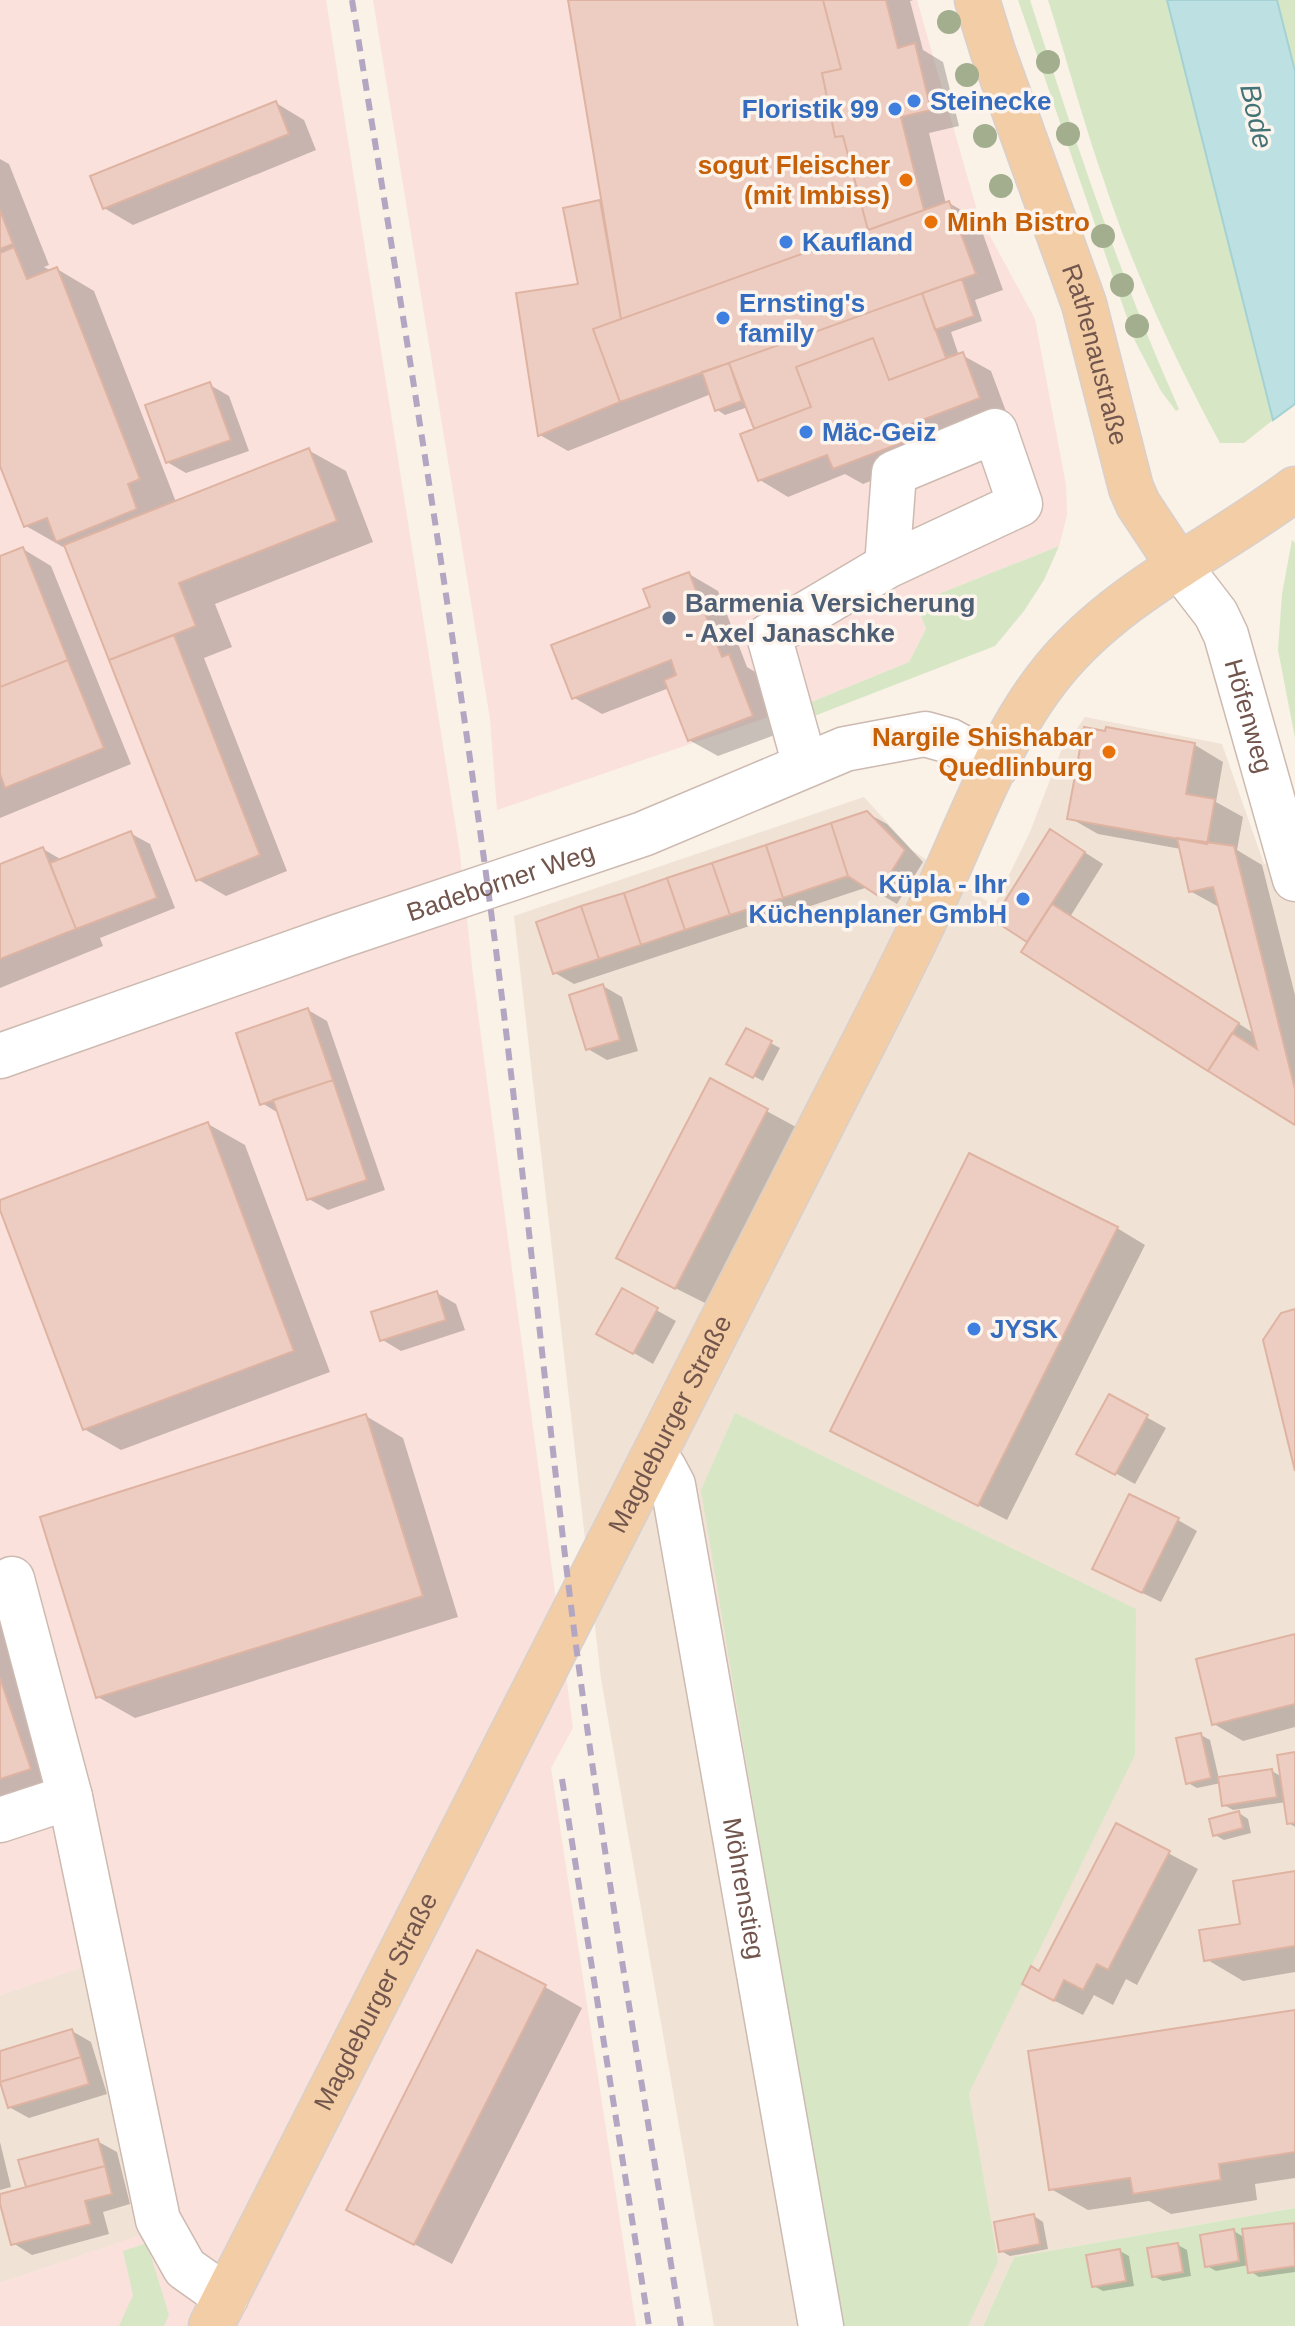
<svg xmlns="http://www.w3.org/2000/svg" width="1295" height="2326" viewBox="0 0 1295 2326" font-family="Helvetica,sans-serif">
	<rect width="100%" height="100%" fill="#faf1e7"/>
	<path fill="#f1e2d6" d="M1085,717L1222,744L1264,864L1295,856V2208L1014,2257L983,2326H714L601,1679L514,916L864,797L912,850L994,906L1030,832L1061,751Z
		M123,1953L180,2222L0,2283V1995Z"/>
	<path fill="#fae1db" d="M0,0H326L460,854L473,976L573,1728L551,1768L636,2326H0V2283L179,2222L123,1954L0,1995Z
		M373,0H917L978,214L1035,319L1066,485L1067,515L1059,546L916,603L926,629L909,662L804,705L497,810L490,719Z"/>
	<path fill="#d7e7c6" d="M1018,0H1030C1075,140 1119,275 1179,409L1176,411L1161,391L1135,341Z
		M1048,0H1167L1273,420L1244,443H1220C1175,360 1134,272 1104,181C1083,122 1067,60 1048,0Z
		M1277,0H1295V71Z
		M1292,540L1295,543V738L1278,650L1282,594Z
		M1059,546L1044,580L1024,611L995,646L809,718L804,705L909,662L926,629L916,603Z
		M735,1413L1136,1609L1135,1755L969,2093L998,2262L968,2326H840L701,1490Z
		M1295,2208V2326H983L1014,2257Z
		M147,2243L169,2315L164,2326H119L133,2295L123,2251Z"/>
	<path fill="#bde1e2" stroke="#a4d1d3" stroke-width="2" d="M1167,0H1277L1295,71V404L1273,420Z"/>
	<path fill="#0003" d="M569,0H913L910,1L923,50L943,62L959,126L929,133L946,204L949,203L978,220L1003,290L975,300L982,321L951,332L959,356L962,355L991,371L1007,414L936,456L863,484L845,474L788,497L760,480L757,430L748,407L725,415L716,409L711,394L568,451L540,435L581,286L599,202L604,205Z
		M276,103L304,120L316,150L133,225L104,208Z
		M0,159L9,164L49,265L44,267L52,271L57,269L94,291L176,502L308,450L346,471L373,542L215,604L232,647L204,658L287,871L226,896L197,879L67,546L63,547L26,526L0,461Z
		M210,385L229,396L249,451L186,473L167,462Z
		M23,549L51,566L131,764L0,818V558Z
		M689,574L718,591L747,667L757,673L780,733L718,756L689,740L669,688L602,714L573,697L652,608Z
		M1195,745L1223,762L1216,802L1243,817L1237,850L1262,865L1295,995V1122L996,919L1070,843L1103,864L1070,917L1255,1034L1219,907L1190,891L1181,849L1098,834L1070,818Z
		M867,813L887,824L923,862L897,904L868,887L574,984L555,973Z
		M130,833L150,844L175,908L100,938L103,946L0,988V866L43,849L62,860Z
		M603,986L622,997L638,1051L607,1060L588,1049Z
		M308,1010L327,1021L385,1190L328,1210L309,1199L280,1114L262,1103Z
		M746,1030L780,1048L763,1081L729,1063Z
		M711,1081L796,1127L705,1303L647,1274Z
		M208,1124L245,1145L330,1372L121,1450L84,1429L0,1202Z
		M1117,1228L1145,1245L1007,1520L832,1430Z
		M622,1291L676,1321L653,1364L599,1333Z
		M437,1293L456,1304L465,1330L401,1351L381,1339Z
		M1110,1397L1166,1428L1135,1484L1079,1453Z
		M366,1416L403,1438L458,1617L135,1718L98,1697Z
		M1178,1520L1197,1531L1161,1602L1114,1579Z
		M0,1594L67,1790L0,1813Z
		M1295,1636V1727L1243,1741L1214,1724Z
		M1201,1735L1210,1740L1219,1779L1272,1771L1282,1777L1295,1754V1827L1289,1823L1286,1802L1233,1810L1224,1805L1221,1783L1197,1788L1188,1783Z
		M1239,1813L1248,1819L1251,1833L1224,1840L1215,1835Z
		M1117,1826L1198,1869L1137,1985L1126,1979L1113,2005L1094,1995L1083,2015L1053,2000L1039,1973Z
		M1295,1873V1972L1243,1981L1206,1959Z
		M545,1987L582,2008L452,2264L348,2209Z
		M1295,2012V2178L1255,2184L1257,2200L1171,2214L1149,2201L1088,2210L1051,2189Z
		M72,2031L91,2042L107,2094L29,2118L9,2107L0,2076V2053Z
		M97,2141L117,2152L130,2204L103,2212L109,2234L32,2255L13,2243L28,2189L21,2161Z
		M0,2142L11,2187L0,2190Z
		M1034,2216L1043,2222L1048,2249L1010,2256L1001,2251Z
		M1294,2225L1295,2272L1259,2277L1250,2271L1249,2265L1216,2271L1207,2266L1234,2231L1245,2238Z
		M1178,2245L1187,2250L1191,2276L1163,2281L1153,2276Z
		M1120,2251L1129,2256L1134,2286L1103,2291L1094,2286Z"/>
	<path fill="#edcdc1" stroke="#dfb3a2" stroke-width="2" d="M568,0H886L898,48L915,43L931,110L901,117L924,210L949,201L976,274L922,293L946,358L963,352L980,398L904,427L909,440L833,469L827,455L758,481L740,434L754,429L729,363L620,402L593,329L621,319Z
		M823,0H886L898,48L915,43L931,110L901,117L924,210L868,230L843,136L835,137L822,73L841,69Z
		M276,101L289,134L103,209L90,176Z
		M600,200L621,319L593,329L620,402L538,436L516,293L578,284L563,208Z
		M949,201L976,274L620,402L593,329Z
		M0,210L13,244L0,249Z
		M14,247L27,279L57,267L140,479L128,484L137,509L56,542L47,518L24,527L0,466V253Z
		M962,279L974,316L935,330L922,293Z
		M873,338L889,380L963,352L980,398L904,427L909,440L833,469L827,455L758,481L740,434L811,407L796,367Z
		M729,363L742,401L715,411L702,372Z
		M210,382L231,440L166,463L145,405Z
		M309,448L337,521L179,583L196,626L109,660L64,545Z
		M23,547L68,660L0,687V556Z
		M689,572L722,657L729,654L753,716L688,741L664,680L676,675L671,660L572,699L551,645L650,607L643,589Z
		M174,635L260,855L196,881L109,660Z
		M68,660L104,748L5,788L0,774V687Z
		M1084,727L1105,731L1106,727L1195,743L1186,794L1215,799L1207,844L1067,819Z
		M867,811L905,850L877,895L848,876L831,823Z
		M831,823L848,876L783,898L766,845Z
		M1050,829L1085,852L1027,942L993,920Z
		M131,831L157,898L76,929L50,863Z
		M1177,838L1234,846L1295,1089V1125L1208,1071L1232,1033L1257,1049L1213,887L1189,892Z
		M766,845L783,898L730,915L712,863Z
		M43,847L76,929L0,959V864Z
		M712,863L730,915L685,930L667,878Z
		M667,878L685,930L641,945L624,893Z
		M624,893L641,945L599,959L581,906Z
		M1052,904L1239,1023L1208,1071L1021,952Z
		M581,906L599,959L553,974L536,922Z
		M603,984L620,1040L586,1050L569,995Z
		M308,1008L333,1080L260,1105L236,1033Z
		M746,1028L772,1041L753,1078L726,1064Z
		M710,1078L768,1109L675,1289L616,1258Z
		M333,1080L367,1180L307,1200L273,1100Z
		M208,1122L294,1351L83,1430L0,1210V1200Z
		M969,1153L1118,1227L978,1506L830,1431Z
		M622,1288L658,1308L633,1354L596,1334Z
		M437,1291L446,1320L380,1341L371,1312Z
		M1295,1309V1471L1263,1340L1281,1313Z
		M1109,1394L1148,1415L1115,1475L1076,1454Z
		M366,1414L423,1596L96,1698L40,1517Z
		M1129,1494L1179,1518L1142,1593L1092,1569Z
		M1295,1634V1704L1212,1725L1196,1659Z
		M0,1678L31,1769L0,1779Z
		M1201,1733L1211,1778L1186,1784L1176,1738Z
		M1295,1752V1823L1287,1824L1277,1755Z
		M1272,1769L1277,1797L1222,1806L1218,1777Z
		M1239,1811L1243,1828L1213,1836L1209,1819Z
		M1116,1823L1170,1851L1108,1970L1097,1964L1083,1990L1064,1980L1054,2001L1022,1984L1031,1966L1039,1971Z
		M1295,1871V1946L1204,1961L1199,1930L1240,1924L1233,1881Z
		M477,1950L546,1985L414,2245L346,2210Z
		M1295,2010V2152L1219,2164L1221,2180L1133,2194L1130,2178L1049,2190L1028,2051Z
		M72,2029L81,2057L0,2082V2051Z
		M81,2057L89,2084L8,2108L0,2082Z
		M98,2139L105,2166L26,2187L18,2160Z
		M105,2166L112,2194L85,2201L91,2224L11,2245L0,2204V2194Z
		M1034,2214L1040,2244L999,2252L994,2222Z
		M1294,2223L1295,2266L1248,2273L1242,2229Z
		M1234,2229L1239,2261L1205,2267L1200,2235Z
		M1178,2243L1183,2272L1152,2277L1147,2248Z
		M1120,2249L1126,2281L1092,2287L1086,2255Z"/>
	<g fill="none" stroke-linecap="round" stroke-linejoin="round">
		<defs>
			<g id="minor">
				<path id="s1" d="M1179,566L1216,614L1226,635L1295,879"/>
				<path d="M805,765L769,636L887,566L1020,504L995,431L894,473L887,566"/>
				<path id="s2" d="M0,1056L340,936L643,834L845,749L925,734L950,741L996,766"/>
				<path id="s3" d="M652,1459L664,1468L673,1485L821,2326"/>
				<path d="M12,1579L70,1797L158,2220L185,2268L226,2297"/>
				<path d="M0,1820L70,1797"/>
			</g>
			<g id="major">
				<path id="s4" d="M977,0L993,52L1084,304L1131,488L1138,504L1179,566"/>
				<path id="s5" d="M211,2326C408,1935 609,1545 807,1154C849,1070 894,987 933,902C968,827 1001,734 1053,671C1117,592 1215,549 1295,489"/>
			</g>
		</defs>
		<use href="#minor" stroke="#cdbab1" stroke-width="47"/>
		<use href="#major" stroke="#d8d0cd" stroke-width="47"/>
		<use href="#minor" stroke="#fff" stroke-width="44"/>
		<use href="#major" stroke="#f3cda5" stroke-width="44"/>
		<path stroke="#b2a6c3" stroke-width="6" stroke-dasharray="12 8" stroke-linecap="butt" d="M352,0C398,284 444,567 483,852C518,1105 541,1360 572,1614C602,1852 643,2089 681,2326
			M562,1779L649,2326"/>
	</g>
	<g fill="#a2ae8e">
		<circle cx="949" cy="22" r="12"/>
		<circle cx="1048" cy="62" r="12"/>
		<circle cx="967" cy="75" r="12"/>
		<circle cx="1068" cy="134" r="12"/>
		<circle cx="985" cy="136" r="12"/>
		<circle cx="1001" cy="186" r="12"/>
		<circle cx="1103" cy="236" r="12"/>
		<circle cx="1122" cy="285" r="12"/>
		<circle cx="1137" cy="326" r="12"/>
	</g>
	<g fill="#3f7fe0" stroke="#fdf5ed" stroke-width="3">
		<circle cx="914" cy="101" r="8"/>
		<circle cx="895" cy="109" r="8"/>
		<circle cx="786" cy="242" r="8"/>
		<circle cx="723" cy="318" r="8"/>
		<circle cx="806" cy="432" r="8"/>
		<circle cx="1023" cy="899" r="8"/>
		<circle cx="974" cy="1329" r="8"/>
	</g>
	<g fill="#e8710a" stroke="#fdf5ed" stroke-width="3">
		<circle cx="906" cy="180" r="8"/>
		<circle cx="931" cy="222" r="8"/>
		<circle cx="1109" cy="752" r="8"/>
	</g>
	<circle fill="#5c6f8a" stroke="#fdf5ed" stroke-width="3" cx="669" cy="618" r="8"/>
	<g text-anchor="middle" stroke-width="7" stroke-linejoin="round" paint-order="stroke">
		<g font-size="26" font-weight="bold" fill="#366cbe" stroke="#fdf5ed" text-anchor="start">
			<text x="930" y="110">Steinecke</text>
			<text x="879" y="118" text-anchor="end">Floristik 99</text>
			<text x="802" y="251">Kaufland</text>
			<text x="739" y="312">Ernsting's<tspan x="739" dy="30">family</tspan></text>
			<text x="822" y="441">Mäc-Geiz</text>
			<text x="1007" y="893" text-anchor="end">Küpla - Ihr<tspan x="1007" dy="30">Küchenplaner GmbH</tspan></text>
			<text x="990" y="1338">JYSK</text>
		</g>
		<g font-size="26" font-weight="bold" fill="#c56008" stroke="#fdf5ed" text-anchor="end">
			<text x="890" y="174">sogut Fleischer<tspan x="890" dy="30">(mit Imbiss)</tspan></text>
			<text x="947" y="231" text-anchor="start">Minh Bistro</text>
			<text x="1093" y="746">Nargile Shishabar<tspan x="1093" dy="30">Quedlinburg</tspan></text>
		</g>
		<g font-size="26" fill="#72564d" stroke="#fdf5ed">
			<text dy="9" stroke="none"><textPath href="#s4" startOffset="374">Rathenaustraße</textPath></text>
			<text dy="9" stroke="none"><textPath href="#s1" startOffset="168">Höfenweg</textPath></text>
			<text dy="9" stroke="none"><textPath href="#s2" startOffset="530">Badeborner Weg</textPath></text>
			<text dy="9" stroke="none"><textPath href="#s5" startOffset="1012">Magdeburger Straße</textPath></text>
			<text dy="9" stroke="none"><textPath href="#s3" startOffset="444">Möhrenstieg</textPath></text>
			<text dy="9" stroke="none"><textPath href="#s5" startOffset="364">Magdeburger Straße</textPath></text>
		</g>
		<g font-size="26" font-weight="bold" fill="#4e5e75" stroke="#fdf5ed" text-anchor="start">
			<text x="685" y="612">Barmenia Versicherung<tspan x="685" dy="30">- Axel Janaschke</tspan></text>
		</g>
		<g font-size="28" font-style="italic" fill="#427376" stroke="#fdf5ed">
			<text transform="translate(1257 116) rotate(77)" y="10">Bode</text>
		</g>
	</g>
</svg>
